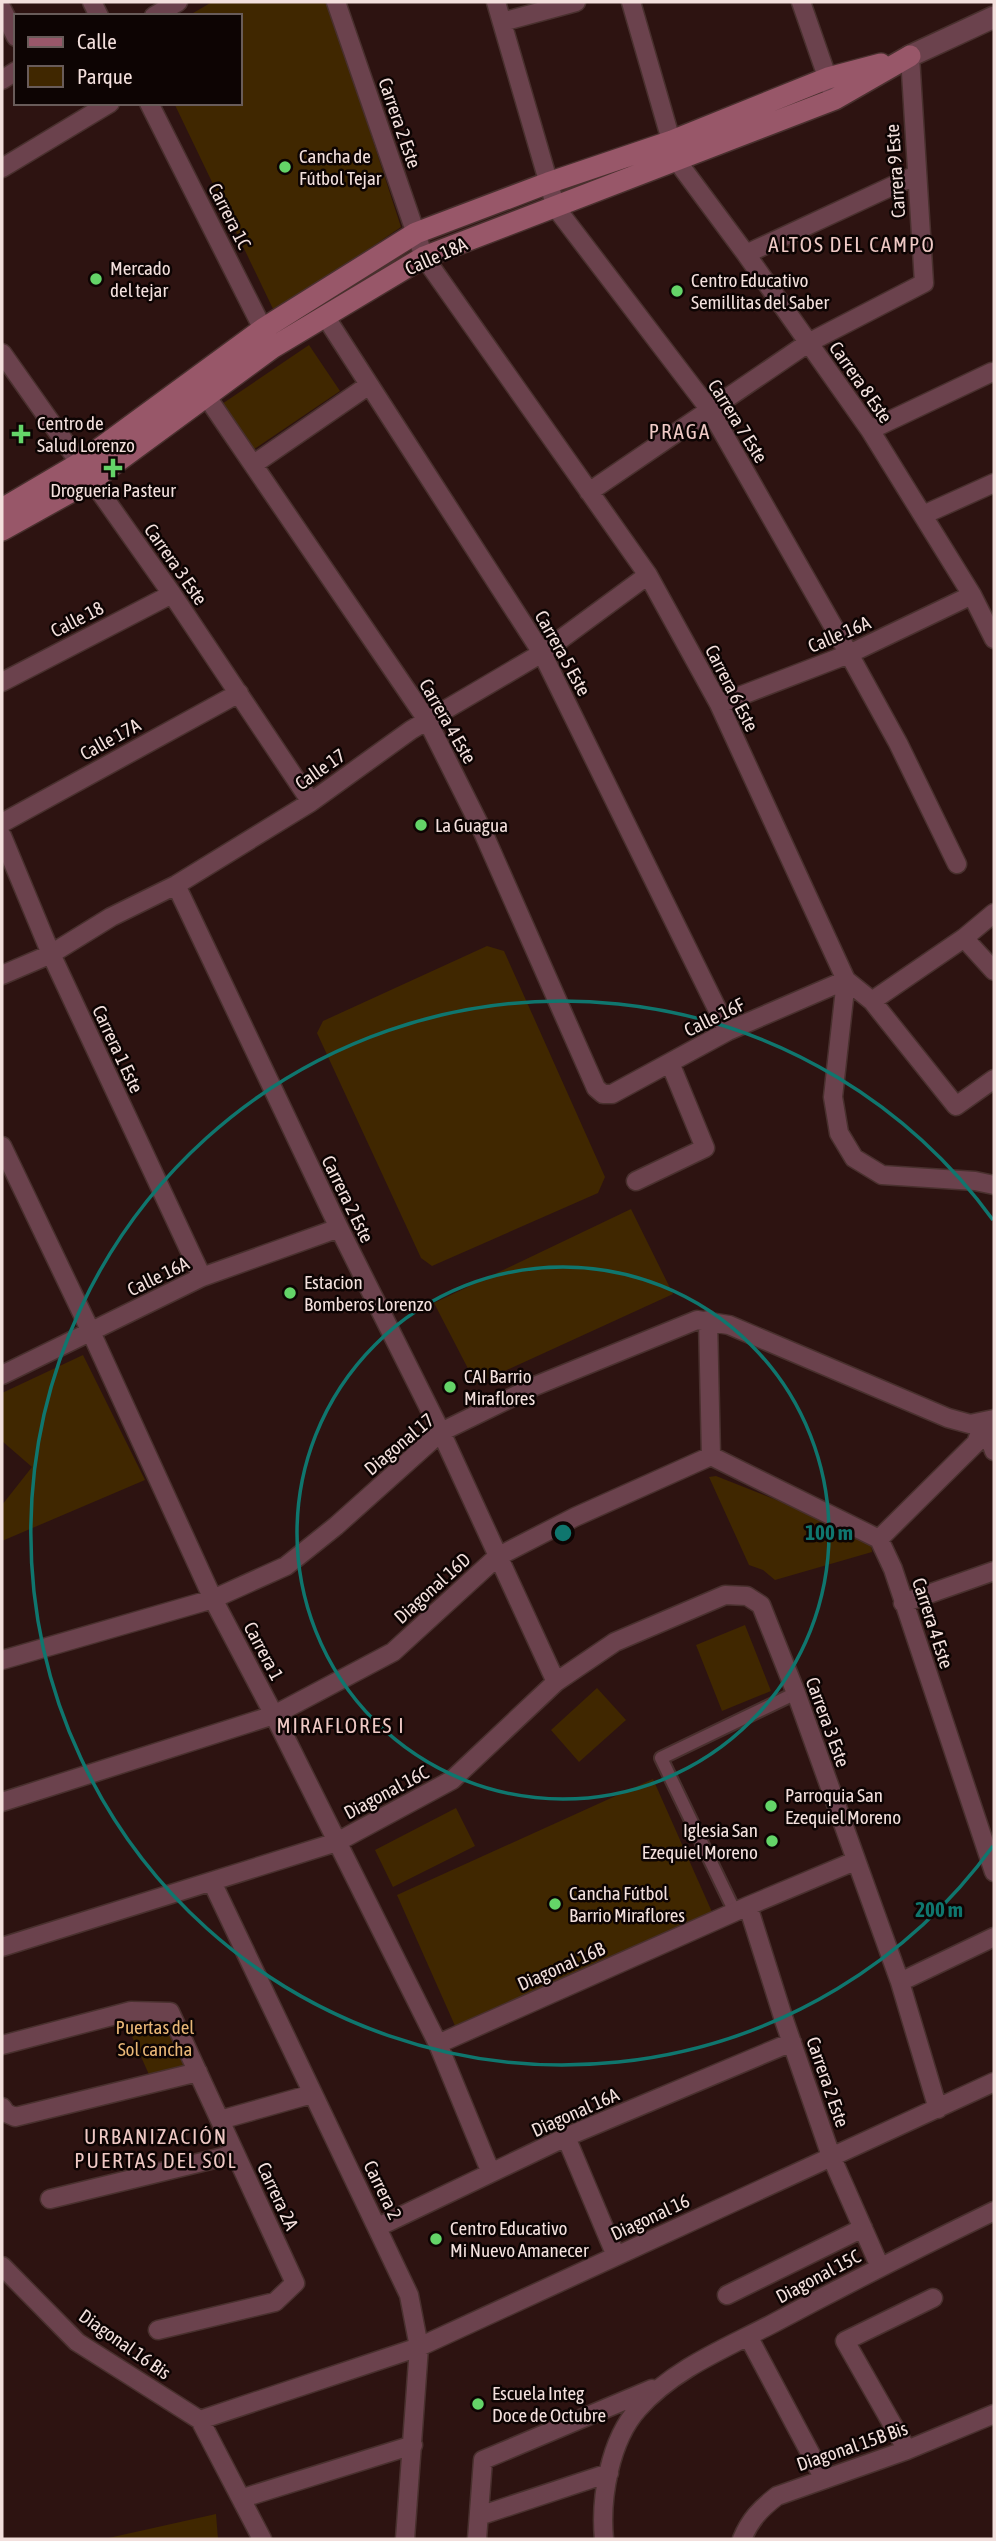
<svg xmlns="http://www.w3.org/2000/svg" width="996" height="2541" viewBox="0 0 996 2541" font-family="'Asap Condensed',sans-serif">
	<rect width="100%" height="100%" fill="#2d1311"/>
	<path fill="#402700" d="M212,2H328L401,227L275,313L174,103H240V16H188Z
		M309,345L340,391L250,452L219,406Z
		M487,946L504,951L605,1177L598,1193L432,1266L421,1258L317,1033L323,1021Z
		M631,1209L673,1294L476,1384L434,1303Z
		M83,1355L145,1480L2,1541V1505L32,1467L2,1441V1393Z
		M716,1476L794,1507L871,1543L872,1552L775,1580L763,1570L749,1565L709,1477Z
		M745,1625L771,1691L722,1711L696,1645Z
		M597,1688L626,1720L579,1762L551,1730Z
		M653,1779L712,1912L456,2028L397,1895Z
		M456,1808L475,1846L393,1887L375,1850Z
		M167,2015L190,2071L151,2079L125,2021Z
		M216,2514L218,2539H104Z"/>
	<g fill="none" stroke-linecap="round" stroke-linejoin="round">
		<defs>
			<path id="pedestrian" d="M735,1912L661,1758L796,1693"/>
			<path id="minor" d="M92,2L99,16
				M336,2L424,257L648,575L719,704L846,980L833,1097L839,1133L854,1158L882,1175L975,1181L994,1185
				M496,2L556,208L710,410L849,654L898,743L957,864
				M631,2L677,161L746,254L870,430L972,595L994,639
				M801,2L832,91
				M2,9L16,37
				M154,16L178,2
				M502,22L576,2
				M2,80L16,71
				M149,103L269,341
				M2,168L110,103
				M746,254L916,175
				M325,316L542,653L728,1031
				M2,353L172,594L311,802
				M207,397L427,720L482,830L596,1088L603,1094H612L728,1031L846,980
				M870,430L992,372
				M254,464L369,385
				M589,492L808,343L924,283L910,56
				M923,515L994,483
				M2,682L172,594
				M719,704L849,654L972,595
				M2,823L239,693
				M2,836L51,954L202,1277
				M176,885L339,1228L441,1432L556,1682
				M964,938L994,971
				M2,975L51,954L111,917L176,885L311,802L411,730L542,653L648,575
				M846,980L872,1001L956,1106L994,1079
				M872,1001L964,938L994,913
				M2,1146L91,1332L213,1599L274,1715L438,2044L491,2173
				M636,1181L705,1148L670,1063
				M708,1320L711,1456
				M2,1375L202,1277L339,1228
				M984,1422L994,1451
				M879,1539L893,1569L994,1872
				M879,1539L976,1443L984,1422
				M903,1603L994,1571
				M2,1660L213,1599L286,1566L336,1526L441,1432L535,1386L697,1320L729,1325L948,1418L970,1424L994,1419
				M2,1802L274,1715L393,1652L497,1557L575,1517L711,1456L879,1539
				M212,1882L409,2295L419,2347L405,2539
				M748,1906L784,2020L831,2156L880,2267
				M2,1947L337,1842L452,1780L556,1682L615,1642L725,1595L747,1596L761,1605L796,1693L900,1982L938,2109
				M900,1982L994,1937
				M438,2044L748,1906L855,1861
				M2,2045L131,2011L170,2012L295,2283L275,2302L158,2330
				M2,2107L6,2113L15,2117L198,2072
				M220,2120L312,2094
				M566,2137L616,2256
				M50,2199L235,2154
				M378,2227L566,2137L792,2042
				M2,2266L77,2342L200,2420L262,2539
				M727,2295L863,2228
				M748,2336L824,2479
				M200,2420L419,2347L994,2082
				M907,2450L845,2341L933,2298
				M243,2498L413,2445
				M479,2516L609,2473
				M477,2539L483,2460L652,2389
				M604,2539C600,2498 610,2440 638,2409C673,2369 726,2348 772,2324C845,2285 920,2247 994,2211
				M742,2539C750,2520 760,2509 777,2496L907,2450L994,2414"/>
			<path id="tertiary" d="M910,56L994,17"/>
			<path id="secondary" d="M2,509L80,463L263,329L416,233L548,183L672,141L828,78L881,64
				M2,530L92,480L272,348L424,257L835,99L910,56"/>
		</defs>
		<use href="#pedestrian" stroke="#49302e" stroke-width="16"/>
		<use href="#minor" stroke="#49302e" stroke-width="21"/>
		<use href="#tertiary" stroke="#49302e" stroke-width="24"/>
		<use href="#secondary" stroke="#49302e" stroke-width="24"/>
		<use href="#pedestrian" stroke="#6b424d" stroke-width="12"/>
		<use href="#minor" stroke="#6b424d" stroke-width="18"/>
		<use href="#tertiary" stroke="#6b424d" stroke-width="21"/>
		<use href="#secondary" stroke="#985769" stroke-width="21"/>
	</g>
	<g fill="none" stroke="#0f766e" stroke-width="3.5">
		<circle cx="563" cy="1533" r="266"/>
		<path d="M993 1846A532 532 0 1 1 993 1220"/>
	</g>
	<g fill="#64d468" stroke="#0d0403" stroke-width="2.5">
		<circle cx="285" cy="167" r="7"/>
		<circle cx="96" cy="279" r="7"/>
		<circle cx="677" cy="291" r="7"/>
		<path d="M17.5 423.5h7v7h7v7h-7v7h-7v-7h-7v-7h7z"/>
		<path d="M109.5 457.5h7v7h7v7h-7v7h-7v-7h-7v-7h7z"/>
		<circle cx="421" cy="825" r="7"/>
		<circle cx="290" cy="1293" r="7"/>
		<circle cx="450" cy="1387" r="7"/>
		<circle cx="771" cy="1806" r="7"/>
		<circle cx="772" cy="1841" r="7"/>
		<circle cx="555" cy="1904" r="7"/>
		<circle cx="436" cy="2239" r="7"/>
		<circle cx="478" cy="2404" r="7"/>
	</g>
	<g text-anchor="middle" stroke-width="5" stroke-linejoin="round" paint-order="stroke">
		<g font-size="19" fill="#f3e0dd" stroke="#0d0403">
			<text transform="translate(400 123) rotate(71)" y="7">Carrera 2 Este</text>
			<text transform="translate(895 171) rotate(-94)" y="7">Carrera 9 Este</text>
			<text transform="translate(230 216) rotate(63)" y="7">Carrera 1C</text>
			<text transform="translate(436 256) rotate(-24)" y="7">Calle 18A</text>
			<text transform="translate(861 382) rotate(55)" y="7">Carrera 8 Este</text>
			<text transform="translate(738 421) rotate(58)" y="7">Carrera 7 Este</text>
			<text transform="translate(176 564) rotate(55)" y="7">Carrera 3 Este</text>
			<text transform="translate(77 619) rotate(-27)" y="7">Calle 18</text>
			<text transform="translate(839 634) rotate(-23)" y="7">Calle 16A</text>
			<text transform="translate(563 653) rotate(61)" y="7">Carrera 5 Este</text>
			<text transform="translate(732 688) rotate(63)" y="7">Carrera 6 Este</text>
			<text transform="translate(448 721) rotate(60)" y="7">Carrera 4 Este</text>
			<text transform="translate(110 739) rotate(-29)" y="7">Calle 17A</text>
			<text transform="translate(320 769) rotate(-35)" y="7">Calle 17</text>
			<text transform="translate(714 1017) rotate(-26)" y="7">Calle 16F</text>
			<text transform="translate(118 1049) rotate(65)" y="7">Carrera 1 Este</text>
			<text transform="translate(348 1199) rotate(64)" y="7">Carrera 2 Este</text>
			<text transform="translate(158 1276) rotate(-26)" y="7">Calle 16A</text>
			<text transform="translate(399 1444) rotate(-40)" y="7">Diagonal 17</text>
			<text transform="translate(432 1588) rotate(-42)" y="7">Diagonal 16D</text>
			<text transform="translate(933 1623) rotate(72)" y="7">Carrera 4 Este</text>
			<text transform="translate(264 1651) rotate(62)" y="7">Carrera 1</text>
			<text transform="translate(828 1722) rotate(70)" y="7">Carrera 3 Este</text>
			<text transform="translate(386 1792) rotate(-28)" y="7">Diagonal 16C</text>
			<text transform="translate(561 1966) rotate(-24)" y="7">Diagonal 16B</text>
			<text transform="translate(828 2082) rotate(71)" y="7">Carrera 2 Este</text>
			<text transform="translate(575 2112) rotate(-24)" y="7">Diagonal 16A</text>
			<text transform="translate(383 2190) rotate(64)" y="7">Carrera 2</text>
			<text transform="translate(278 2196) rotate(65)" y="7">Carrera 2A</text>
			<text transform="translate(650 2217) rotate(-25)" y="7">Diagonal 16</text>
			<text transform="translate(818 2276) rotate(-28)" y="7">Diagonal 15C</text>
			<text transform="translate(125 2344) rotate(35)" y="7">Diagonal 16 Bis</text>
			<text transform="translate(852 2446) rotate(-19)" y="7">Diagonal 15B Bis</text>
		</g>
		<g font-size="19" fill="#f3e0dd" stroke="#0d0403" text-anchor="start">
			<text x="299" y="163">Cancha de<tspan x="299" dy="22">Fútbol Tejar</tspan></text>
			<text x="110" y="275">Mercado<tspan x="110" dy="22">del tejar</tspan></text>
			<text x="691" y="287">Centro Educativo<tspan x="691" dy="22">Semillitas del Saber</tspan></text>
			<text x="37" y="430">Centro de<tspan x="37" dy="22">Salud Lorenzo</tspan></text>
			<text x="113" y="497" text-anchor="middle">Drogueria Pasteur</text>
			<text x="435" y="832">La Guagua</text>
			<text x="304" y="1289">Estacion<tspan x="304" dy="22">Bomberos Lorenzo</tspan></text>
			<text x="464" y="1383">CAI Barrio<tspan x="464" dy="22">Miraflores</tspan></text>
			<text x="785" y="1802">Parroquia San<tspan x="785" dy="22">Ezequiel Moreno</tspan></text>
			<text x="758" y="1837" text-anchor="end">Iglesia San<tspan x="758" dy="22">Ezequiel Moreno</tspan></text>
			<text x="569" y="1900">Cancha Fútbol<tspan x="569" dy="22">Barrio Miraflores</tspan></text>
			<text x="450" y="2235">Centro Educativo<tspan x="450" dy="22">Mi Nuevo Amanecer</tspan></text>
			<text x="492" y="2400">Escuela Integ<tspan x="492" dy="22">Doce de Octubre</tspan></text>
		</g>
		<g font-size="19" fill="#e9b777" stroke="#0d0403">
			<text x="155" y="2034">Puertas del<tspan x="155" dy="22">Sol cancha</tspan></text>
		</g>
		<g font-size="21" letter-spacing="2" fill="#efc9c5" stroke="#0d0403">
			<text x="852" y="252">ALTOS DEL CAMPO</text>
			<text x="680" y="439">PRAGA</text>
			<text x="341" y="1733">MIRAFLORES I</text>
			<text x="156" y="2144">URBANIZACIÓN<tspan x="156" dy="24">PUERTAS DEL SOL</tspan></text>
		</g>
	</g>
	<circle cx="563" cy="1533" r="10" fill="#0f766e" stroke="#0d0403" stroke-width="3.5"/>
	<g font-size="21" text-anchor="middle" font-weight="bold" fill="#0f766e" stroke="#0d0403" stroke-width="5" stroke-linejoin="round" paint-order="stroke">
		<text x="829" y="1540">100 m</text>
		<text x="939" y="1917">200 m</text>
	</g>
	<rect width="996" height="2541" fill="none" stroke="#f3e0dd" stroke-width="7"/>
	<rect x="14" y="14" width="228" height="91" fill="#0d0403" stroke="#695c5a" stroke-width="2"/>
	<rect x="28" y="37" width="35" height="10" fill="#985769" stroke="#695c5a" stroke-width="2"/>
	<text x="77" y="49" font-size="21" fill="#f3e0dd">Calle</text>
	<rect x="28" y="66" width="35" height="21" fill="#402700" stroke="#695c5a" stroke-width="2"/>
	<text x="77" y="84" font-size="21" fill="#f3e0dd">Parque</text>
</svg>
